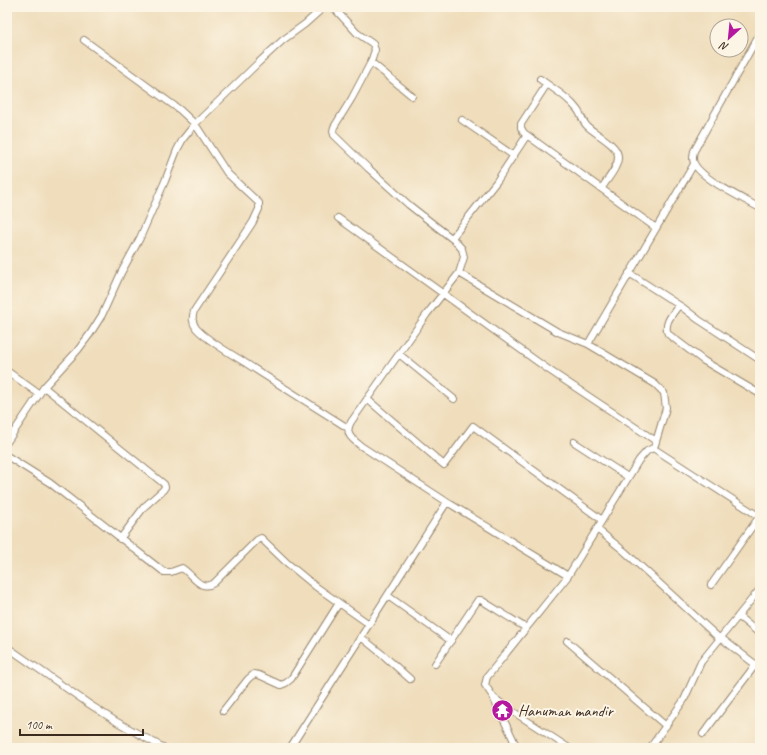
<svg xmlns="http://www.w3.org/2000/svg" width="767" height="755" viewBox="0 0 767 755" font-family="Caveat,sans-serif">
	<rect width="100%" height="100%" fill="#fcf5e5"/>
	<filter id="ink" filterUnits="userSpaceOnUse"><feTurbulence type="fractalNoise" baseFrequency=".025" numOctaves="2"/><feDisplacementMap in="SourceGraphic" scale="8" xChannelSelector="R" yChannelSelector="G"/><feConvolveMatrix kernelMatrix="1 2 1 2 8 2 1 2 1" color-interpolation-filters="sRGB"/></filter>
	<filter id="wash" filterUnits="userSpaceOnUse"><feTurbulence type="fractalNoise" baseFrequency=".012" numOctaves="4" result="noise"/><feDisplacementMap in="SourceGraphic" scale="16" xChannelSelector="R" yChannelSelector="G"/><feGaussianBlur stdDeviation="0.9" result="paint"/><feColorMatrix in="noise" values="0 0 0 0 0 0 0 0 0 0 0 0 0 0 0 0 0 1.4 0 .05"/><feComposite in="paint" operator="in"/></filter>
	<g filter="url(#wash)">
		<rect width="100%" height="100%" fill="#efddbb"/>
	</g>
	<g filter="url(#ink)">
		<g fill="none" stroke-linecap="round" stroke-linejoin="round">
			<defs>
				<path id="minor" d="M333,7L357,33L373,44L375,50L371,62L352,98L334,127L333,131L334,135L368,168L409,205L455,241L462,249L464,257L459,273L427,314L351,422C344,434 352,439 361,446L447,502L568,576
					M760,33L694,151C693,155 692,159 694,163C701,179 744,199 760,208
					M84,40L180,110L195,124L227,173L259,203V209L253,222L194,311C192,318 192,322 196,328C206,340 230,353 244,362C278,384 313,406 348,428
					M371,62L412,96
					M540,79C552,88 567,96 576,108C581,113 582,121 587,126C595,134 617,144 618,156C619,167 607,179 602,188
					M547,84L521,124V128L524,133L656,228
					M462,120L514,156
					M338,218L549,370L656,441
					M452,238L497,181L527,135
					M459,273L558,332L588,344L655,384L664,393L666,408L655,445
					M629,273L682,307L699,320L760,360
					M679,305C673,314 663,323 668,334L704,361L760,394
					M588,344L694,164
					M399,354L454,399
					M7,371L39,394
					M44,387L164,484L165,487L163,490L144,507L120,539
					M367,399L444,465L473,426L602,520
					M7,442L44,387L78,350L90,334L102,315L121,273L140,238L165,181L177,150L183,139L195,124L258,63L283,40L305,24L324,7
					M574,442L628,477
					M7,456L50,483L164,572H171L182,568C193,575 200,592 214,583L257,540L261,538L286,562L315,586L369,624
					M597,529L624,551L720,639
					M711,585L759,517
					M388,596L451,641
					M738,616L760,634
					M361,637L382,654L410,679
					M721,638L760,668
					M567,641L666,726
					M7,647L89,704L117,722L164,748
					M435,664L478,600H481L526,628
					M494,699C501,716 510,731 517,748
					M223,711L248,679L254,674L259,675L281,685L286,683L291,679L339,603
					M703,734L756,664
					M290,748L447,502
					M569,748L506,707L494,698L485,685L487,677L568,576L639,460L647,451L653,448L760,517
					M650,748L684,700L701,662L760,589"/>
			</defs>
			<use href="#minor" stroke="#95846c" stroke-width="8"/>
			<use href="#minor" stroke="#fff" stroke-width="6"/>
		</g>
	</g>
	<defs>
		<symbol id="temple-disc" viewBox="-11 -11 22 22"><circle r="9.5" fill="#b5179e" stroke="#fcf5e5"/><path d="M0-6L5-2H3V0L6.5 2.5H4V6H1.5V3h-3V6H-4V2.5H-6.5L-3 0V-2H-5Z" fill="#fff"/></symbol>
	</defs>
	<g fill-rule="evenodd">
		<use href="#temple-disc" x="490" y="698" width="25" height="25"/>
	</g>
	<g text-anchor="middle" stroke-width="4" stroke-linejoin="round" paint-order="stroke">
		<g font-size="16" fill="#3b2a1e" stroke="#fcf5e5" text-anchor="start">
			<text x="518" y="716">Hanuman mandir</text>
		</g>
	</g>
	<rect width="767" height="755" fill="none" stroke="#fcf5e5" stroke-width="24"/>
	<g transform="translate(729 38) rotate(207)"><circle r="19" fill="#fcf5e5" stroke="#afa495"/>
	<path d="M0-3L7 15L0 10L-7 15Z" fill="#b5179e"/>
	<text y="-6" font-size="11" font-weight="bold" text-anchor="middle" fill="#3b2a1e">N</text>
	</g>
	<path d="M20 729v6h123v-6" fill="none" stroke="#3b2a1e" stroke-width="2"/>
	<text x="26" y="729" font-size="12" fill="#3b2a1e" stroke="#fcf5e5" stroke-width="3" paint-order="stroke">100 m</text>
</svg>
